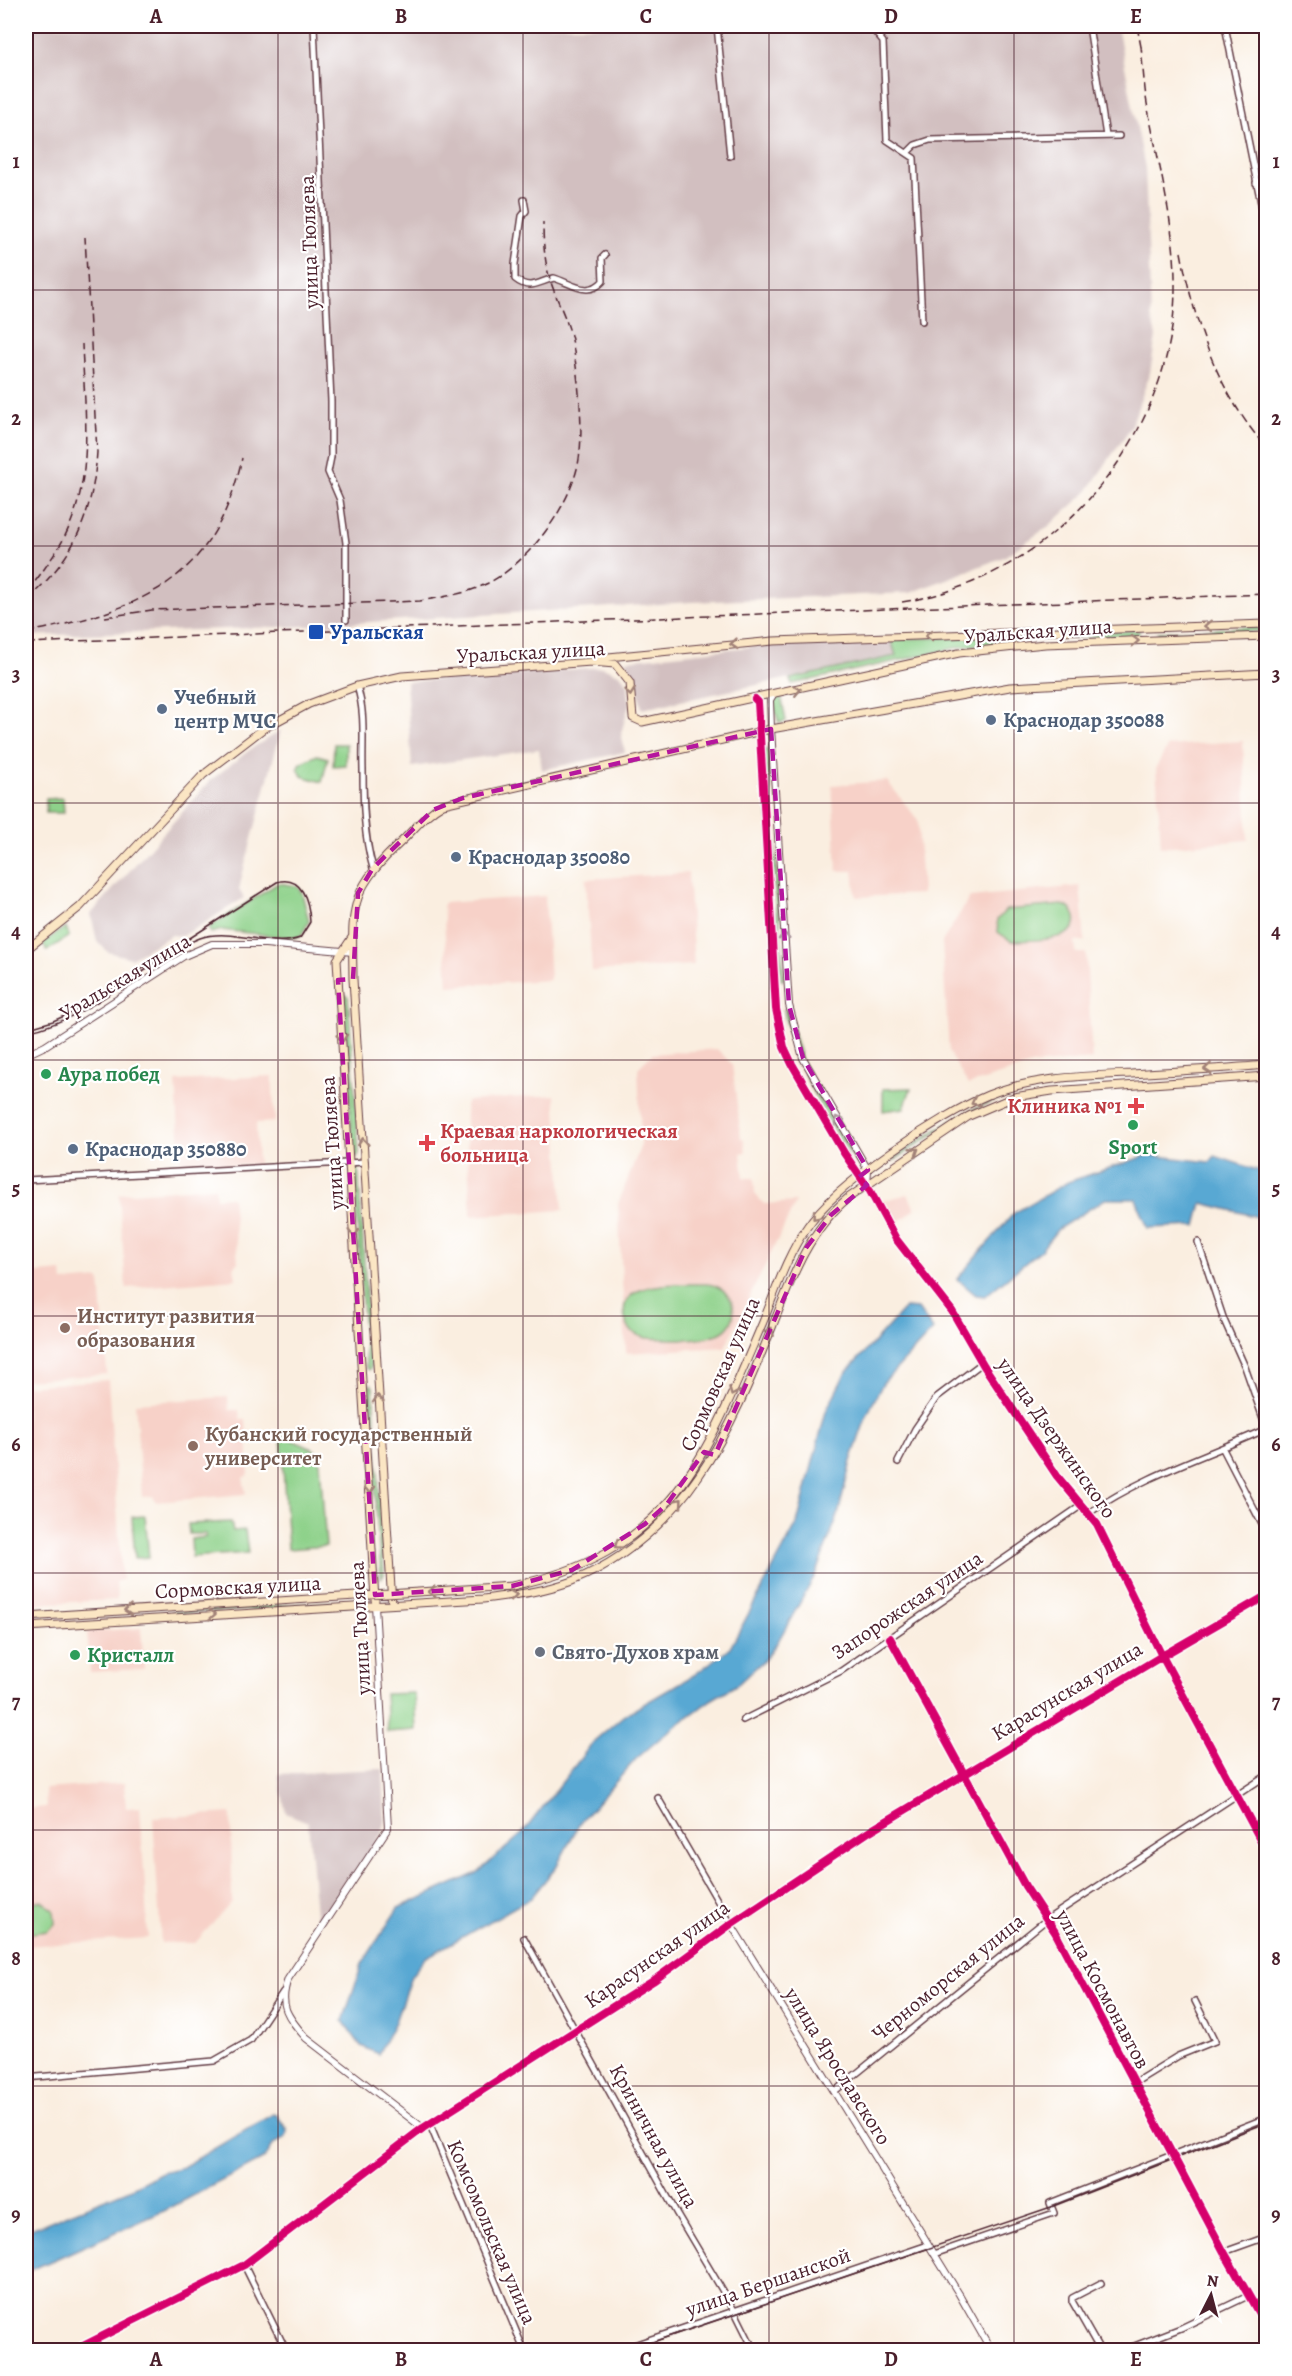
<svg xmlns="http://www.w3.org/2000/svg" width="1292" height="2376" viewBox="0 0 1292 2376" font-family="Alegreya,serif">
	<rect width="100%" height="100%" fill="#fff"/>
	<filter id="ink" filterUnits="userSpaceOnUse"><feTurbulence type="fractalNoise" baseFrequency=".0167" numOctaves="2"/><feDisplacementMap in="SourceGraphic" scale="12" xChannelSelector="R" yChannelSelector="G"/><feConvolveMatrix kernelMatrix="1 2 1 2 8 2 1 2 1" color-interpolation-filters="sRGB"/></filter>
	<filter id="wash" filterUnits="userSpaceOnUse"><feTurbulence type="fractalNoise" baseFrequency=".008" numOctaves="4" result="noise"/><feDisplacementMap in="SourceGraphic" scale="24" xChannelSelector="R" yChannelSelector="G"/><feGaussianBlur stdDeviation="1.35" result="paint"/><feColorMatrix in="noise" values="0 0 0 0 0 0 0 0 0 0 0 0 0 0 0 0 0 1.4 0 .05"/><feComposite in="paint" operator="in"/></filter>
	<g filter="url(#wash)">
		<rect width="100%" height="100%" fill="#faeee0"/>
		<path fill="#f7d1c8" d="M1243,741L1248,840L1161,847L1156,767L1168,746Z
			M887,781L918,820L922,894L856,897L853,871H837L832,785Z
			M688,873L694,965L592,971L586,879Z
			M1080,886L1085,941L1075,942L1076,953H1086L1092,1059L1031,1065L968,1085L949,1052L942,942L970,897Z
			M545,896L550,980L448,986L443,903Z
			M717,1049L732,1064L741,1138L744,1139L746,1152L741,1153L744,1178H754L755,1194L764,1204L796,1202L725,1347L626,1353L618,1204L641,1145L638,1068L652,1054Z
			M272,1076L275,1122L256,1123L258,1164L181,1168L176,1081Z
			M555,1095L563,1210L471,1216L465,1105L467,1101Z
			M215,1187L216,1198L232,1197L238,1262L234,1266L236,1279L126,1288L119,1194Z
			M908,1194L915,1209L906,1217L892,1223L881,1201Z
			M62,1271L63,1282L100,1279L107,1374L26,1380V1274Z
			M108,1380L122,1580L116,1582L117,1600L26,1604V1386Z
			M228,1397L229,1410H239L240,1419H246L249,1474L243,1478L246,1494L156,1502L153,1496L142,1497L135,1403Z
			M141,1628L144,1669L90,1672L87,1632Z
			M124,1783L126,1808L140,1807L148,1938L26,1946V1809L46,1807L45,1789Z
			M231,1813L232,1902L195,1943H161L153,1818Z"/>
		<path fill="#d2bfc0" d="M26,26H1117L1145,168L1151,316L1156,336L1150,373L1131,427L1086,493L1049,526L1004,557L910,593L691,602L307,626L26,636Z
			M891,639L896,656L642,709L636,681L626,660L758,646Z
			M603,667L621,675L628,684L629,705L621,733L625,752L542,770L539,749L412,767L406,682Z
			M281,730L242,876L239,890L244,898L198,927L182,936L172,935L131,958L108,952L97,941L91,914L211,780L251,749Z
			M383,1769L385,1823L382,1833L317,1926L308,1822L286,1813L278,1774Z"/>
		<path fill="#8ed18a" stroke="#6c785a" stroke-width="1.5" d="M1266,626V631L1158,634L1157,632Z
			M1139,630V635L1056,638L1055,635Z
			M1041,635L1039,638L960,647L792,684L790,679L896,656L891,639Z
			M781,695L786,721L779,723L772,701L775,696Z
			M334,744H346V765L333,766Z
			M768,749L784,980H781L764,750Z
			M317,755L328,758L322,782L302,776L298,768L299,764Z
			M63,798L64,813H46V799Z
			M278,883L297,886L302,893L309,921L301,936L293,938L222,930L211,933L208,928Z
			M1062,905C1068,906 1073,910 1075,917C1081,943 1027,940 1011,941L998,932L997,920L1006,910Z
			M66,927L69,936L47,951L42,943Z
			M343,994L348,997L359,1153L357,1157L353,1154Z
			M784,1009H786L802,1062L854,1155L853,1157C830,1134 786,1042 784,1009Z
			M1104,1080L1102,1083C1071,1085 1040,1086 1010,1095C967,1108 931,1137 893,1161L892,1159C950,1120 995,1089 1067,1083C1079,1082 1092,1079 1104,1080Z
			M911,1088L904,1108L883,1111V1089Z
			M358,1167L371,1368L369,1370L366,1367L354,1169Z
			M707,1284C734,1286 745,1323 718,1334C703,1341 664,1339 647,1338C637,1336 629,1331 626,1322C612,1277 683,1285 707,1284Z
			M371,1384L373,1387L384,1575L381,1578L368,1388Z
			M281,1435L315,1450L320,1463L326,1546L288,1549Z
			M145,1516L149,1557L135,1558L132,1517Z
			M231,1522L233,1531L245,1530L248,1553L192,1557L191,1539L206,1537V1534H189L188,1524Z
			M354,1601V1604L173,1614L172,1612Z
			M414,1693L416,1730L387,1732L385,1694Z
			M42,1901L54,1910L55,1924L47,1931L26,1934V1902Z"/>
		<path fill="#58a8d3" stroke="#51647f" stroke-width="1.5" d="M1148,1155L1210,1162L1215,1156L1266,1173V1219L1202,1203L1196,1226L1148,1228L1136,1199H1105L1058,1229L1041,1250L985,1296L976,1295L957,1279L1014,1213L1068,1182Z
			M905,1308L918,1309L933,1330L883,1383L867,1415L851,1461L838,1515L814,1578L777,1643L764,1660L738,1684L711,1700L665,1734L636,1759L581,1821L556,1867L531,1898L425,1958L411,1976L395,2022L378,2054L361,2046L343,2021L362,1964L398,1908L477,1873L522,1834L594,1741L623,1716L694,1675L730,1648L797,1524L826,1411L845,1374Z
			M273,2114L277,2115L287,2130L286,2137L273,2145L265,2158L166,2210L26,2272V2231L130,2189L162,2172L183,2167Z"/>
	</g>
	<g filter="url(#ink)">
		<g fill="none" stroke-linecap="round" stroke-linejoin="round">
			<defs>
				<path id="minor" d="M314,26L331,401V457L328,472L340,500L346,543V620
					M717,26L730,156
					M870,26L883,42L887,140L914,158L922,321
					M1089,26L1106,136
					M1225,26L1266,228
					M908,152L915,145L930,140L1119,136
					M1256,183L1266,181
					M524,200L526,211L522,216L515,264V279C530,291 538,282 554,278C571,283 588,298 603,281L602,258L605,255
					M357,686C366,714 362,742 363,770C363,802 364,838 373,868
					M26,1180L365,1162
					M1198,1242L1224,1320L1245,1367L1266,1427
					M1223,1449L1266,1532
					M898,1462L915,1429L937,1397L982,1363
					M1089,1513C1144,1475 1207,1456 1266,1429
					M890,1638L1025,1886L1055,1932L1224,2252L1266,2326
					M1162,1656L1266,1850
					M743,1720L841,1671L1082,1505
					M658,1798L731,1924
					M524,1938L677,2214L734,2310L754,2350
					M26,2078L214,2061L251,2040L283,1992
					M1134,2083L1178,2056L1215,2041L1195,2001
					M835,2091L1046,1920L1266,1776
					M430,2125L524,2350
					M1224,2252L1266,2237
					M934,2254L1054,2213L1050,2203L1266,2118
					M244,2265L286,2350
					M619,2350L928,2245
					M1100,2350L1072,2301V2298L1101,2283
					M1124,2350L1181,2328L1248,2296"/>
				<path id="tertiary" d="M773,695L770,700L771,729L789,1005L803,1058L868,1170L867,1185
					M755,699L758,702L776,1009L784,1047L816,1107L870,1191L896,1239L952,1311L984,1366L1057,1476L1097,1524L1162,1656
					M26,1055L45,1046L184,956L212,944H265L353,952
					M375,1605L388,1828L288,1979C278,2006 288,2017 306,2038L423,2128
					M731,1924L959,2294L991,2350
					M75,2350L244,2265L423,2128L653,1981L731,1924L870,1831L1162,1656L1266,1596"/>
				<path id="secondary" d="M598,658L773,641L1266,624
					M353,936L337,960L375,1600
					M26,950L80,907L203,775L263,729L309,704L357,686L402,676L591,662L615,664L630,683L633,718L642,722L959,653L1045,644L1266,636
					M392,1604L353,979C352,903 348,892 405,838C418,825 427,813 443,804L771,729L1010,687L1266,673
					M26,1617L512,1586C672,1553 705,1458 763,1322C776,1290 787,1255 807,1227C836,1184 940,1115 988,1095C1033,1077 1084,1076 1131,1074C1176,1071 1221,1069 1266,1065
					M26,1627L483,1599C513,1595 543,1592 572,1581C685,1536 731,1430 773,1325C791,1279 809,1230 848,1198L969,1116L1014,1097L1052,1091L1266,1076"/>
			</defs>
			<use href="#minor" stroke="#643e46" stroke-width="8"/>
			<use href="#tertiary" stroke="#643e46" stroke-width="8"/>
			<use href="#secondary" stroke="#643e46" stroke-width="9"/>
			<use href="#minor" stroke="#fff" stroke-width="5"/>
			<use href="#tertiary" stroke="#fff" stroke-width="6"/>
			<use href="#secondary" stroke="#fbe6c4" stroke-width="7"/>
			<path stroke="#4a1f2b" stroke-width="1.5" d="M26,1029L53,1021L78,1010L277,882C302,875 309,901 310,922L300,938C270,949 233,927 200,938C183,944 170,954 156,963C115,990 75,1022 26,1032
				M629,2350L1051,2207L1266,2123"/>
			<path stroke="#4a1f2b" stroke-width="1.5" stroke-dasharray="9 4.5" stroke-linecap="butt" d="M1137,26L1142,52
				M1181,252C1194,322 1218,393 1266,447
				M26,591C35,583 42,572 49,562C98,495 85,422 82,344
				M26,600C74,560 93,513 97,452L85,237
				M902,602C1051,580 1174,439 1175,288C1176,227 1159,168 1148,109C1144,88 1143,67 1141,46
				M105,617L152,610L420,601C443,597 466,594 486,584C528,564 572,505 579,459C584,426 578,378 573,345C569,320 554,297 548,272C544,255 543,239 543,222
				M26,632C47,629 67,624 88,618C177,593 222,549 242,458
				M26,643L1266,594"/>
			<defs>
				<path id="cycleway" d="M755,699L758,702L776,1009L784,1047L792,1064L844,1153L870,1191L896,1239L952,1311L984,1366L1057,1476L1097,1524L1162,1656L1266,1850
					M890,1638L1025,1886L1055,1932L1224,2252L1266,2326
					M75,2350L244,2265L423,2128L653,1981L731,1924L870,1831L1162,1656L1266,1596"/>
			</defs>
			<use href="#cycleway" stroke="#fff" stroke-width="11"/>
			<use href="#cycleway" stroke="#d6006c" stroke-width="8"/>
		</g>
		<defs><path id="oneway-chevron" d="M-2-3.5L2.5 0L-2 3.5" fill="none" stroke-width="1.6" stroke-linecap="round" stroke-linejoin="round" transform="scale(1.5)"/></defs>
		<g stroke="#a28278">
			<use href="#oneway-chevron" transform="translate(1208 626) rotate(178)"/>
			<use href="#oneway-chevron" transform="translate(929 636) rotate(178)"/>
			<use href="#oneway-chevron" transform="translate(1135 641) rotate(-2)"/>
			<use href="#oneway-chevron" transform="translate(734 644) rotate(175)"/>
			<use href="#oneway-chevron" transform="translate(797 690) rotate(-13)"/>
			<use href="#oneway-chevron" transform="translate(630 692) rotate(84)"/>
			<use href="#oneway-chevron" transform="translate(342 1038) rotate(86)"/>
			<use href="#oneway-chevron" transform="translate(1208 1069) rotate(176)"/>
			<use href="#oneway-chevron" transform="translate(975 1102) rotate(152)"/>
			<use href="#oneway-chevron" transform="translate(363 1142) rotate(-94)"/>
			<use href="#oneway-chevron" transform="translate(915 1151) rotate(-33)"/>
			<use href="#oneway-chevron" transform="translate(816 1216) rotate(131)"/>
			<use href="#oneway-chevron" transform="translate(354 1233) rotate(87)"/>
			<use href="#oneway-chevron" transform="translate(770 1331) rotate(-68)"/>
			<use href="#oneway-chevron" transform="translate(733 1392) rotate(113)"/>
			<use href="#oneway-chevron" transform="translate(378 1399) rotate(-94)"/>
			<use href="#oneway-chevron" transform="translate(370 1490) rotate(86)"/>
			<use href="#oneway-chevron" transform="translate(679 1502) rotate(-50)"/>
			<use href="#oneway-chevron" transform="translate(618 1545) rotate(145)"/>
			<use href="#oneway-chevron" transform="translate(432 1592) rotate(176)"/>
			<use href="#oneway-chevron" transform="translate(513 1595) rotate(-7)"/>
			<use href="#oneway-chevron" transform="translate(128 1610) rotate(176)"/>
			<use href="#oneway-chevron" transform="translate(212 1614) rotate(-3)"/>
		</g>
		<g stroke="#ae9aa0">
			<use href="#oneway-chevron" transform="translate(784 936) rotate(-93)"/>
			<use href="#oneway-chevron" transform="translate(838 1120) rotate(-121)"/>
		</g>
	</g>
	<path fill="none" stroke="#b5179e" stroke-width="4.5" stroke-dasharray="12 8" stroke-linejoin="round" d="M771,729L789,1005L803,1058L868,1170L859,1177L867,1185L831,1215L806,1248L715,1455L704,1452L667,1504L645,1524L572,1570L512,1586L375,1595L338,980L353,979L358,893L373,868L433,810L463,798Z"/>
	<path fill="none" stroke="#4a1f2b" stroke-width="1.5" stroke-opacity="0.55" d="M278,26V2350M523,26V2350M769,26V2350M1014,26V2350M26,290H1266M26,546H1266M26,803H1266M26,1060H1266M26,1316H1266M26,1573H1266M26,1830H1266M26,2086H1266"/>
	<rect fill="#1a4fb4" stroke="#fff" stroke-width="2" x="308" y="624" width="16" height="16" rx="3"/>
	<g fill="#5c6f8a" stroke="#fff" stroke-width="2">
		<circle cx="162" cy="709" r="6"/>
		<circle cx="991" cy="720" r="6"/>
		<circle cx="456" cy="857" r="6"/>
		<circle cx="73" cy="1149" r="6"/>
	</g>
	<g fill="#2e9e5b" stroke="#fff" stroke-width="2">
		<circle cx="46" cy="1074" r="6"/>
		<circle cx="1133" cy="1125" r="6"/>
		<circle cx="75" cy="1655" r="6"/>
	</g>
	<g fill="#e0444e" stroke="#fff" stroke-width="2">
		<path d="M1133 1097h6v6h6v6h-6v6h-6v-6h-6v-6h6z"/>
		<path d="M424 1134h6v6h6v6h-6v6h-6v-6h-6v-6h6z"/>
	</g>
	<g fill="#8d6e63" stroke="#fff" stroke-width="2">
		<circle cx="65" cy="1328" r="6"/>
		<circle cx="193" cy="1446" r="6"/>
	</g>
	<circle fill="#6b7280" stroke="#fff" stroke-width="2" cx="540" cy="1652" r="6"/>
	<g text-anchor="middle" stroke-width="4.5" stroke-linejoin="round" paint-order="stroke">
		<g font-size="21" fill="#4a1f2b" stroke="#fff">
			<text transform="translate(309 242) rotate(-92)" y="7">улица Тюляева</text>
			<text transform="translate(1038 631) rotate(-4)" y="7">Уральская улица</text>
			<text transform="translate(531 652) rotate(-3)" y="7">Уральская улица</text>
			<text transform="translate(125 977) rotate(-31)" y="7">Уральская улица</text>
			<text transform="translate(332 1143) rotate(-94)" y="7">улица Тюляева</text>
			<text transform="translate(720 1374) rotate(-66)" y="7">Сормовская улица</text>
			<text transform="translate(1057 1438) rotate(55)" y="7">улица Дзержинского</text>
			<text transform="translate(238 1587) rotate(-3)" y="7">Сормовская улица</text>
			<text transform="translate(907 1605) rotate(-34)" y="7">Запорожская улица</text>
			<text transform="translate(360 1628) rotate(-93)" y="7">улица Тюляева</text>
			<text transform="translate(1067 1691) rotate(-31)" y="7">Карасунская улица</text>
			<text transform="translate(657 1954) rotate(-35)" y="7">Карасунская улица</text>
			<text transform="translate(948 1977) rotate(-39)" y="7">Черноморская улица</text>
			<text transform="translate(1103 1989) rotate(62)" y="7">улица Космонавтов</text>
			<text transform="translate(838 2066) rotate(58)" y="7">улица Ярославского</text>
			<text transform="translate(654 2136) rotate(61)" y="7">Криничная улица</text>
			<text transform="translate(492 2232) rotate(67)" y="7">Комсомольская улица</text>
			<text transform="translate(768 2282) rotate(-19)" y="7">улица Бершанской</text>
		</g>
		<g font-size="21" font-weight="bold" fill="#164399" stroke="#fff" text-anchor="start">
			<text x="330" y="639">Уральская</text>
		</g>
		<g font-size="21" font-weight="bold" fill="#4e5e75" stroke="#fff" text-anchor="start">
			<text x="174" y="704">Учебный<tspan x="174" dy="24">центр МЧС</tspan></text>
			<text x="1003" y="727">Краснодар 350088</text>
			<text x="468" y="864">Краснодар 350080</text>
			<text x="85" y="1156">Краснодар 350880</text>
		</g>
		<g font-size="21" font-weight="bold" fill="#27864d" stroke="#fff" text-anchor="start">
			<text x="58" y="1081">Аура побед</text>
			<text x="1133" y="1154" text-anchor="middle">Sport</text>
			<text x="87" y="1662">Кристалл</text>
		</g>
		<g font-size="21" font-weight="bold" fill="#be3a42" stroke="#fff" text-anchor="end">
			<text x="1122" y="1113">Клиника №1</text>
			<text x="440" y="1138" text-anchor="start">Краевая наркологическая<tspan x="440" dy="24">больница</tspan></text>
		</g>
		<g font-size="21" font-weight="bold" fill="#785e54" stroke="#fff" text-anchor="start">
			<text x="77" y="1323">Институт развития<tspan x="77" dy="24">образования</tspan></text>
			<text x="205" y="1441">Кубанский государственный<tspan x="205" dy="24">университет</tspan></text>
		</g>
		<g font-size="21" font-weight="bold" fill="#5b616d" stroke="#fff" text-anchor="start">
			<text x="552" y="1659">Свято-Духов храм</text>
		</g>
	</g>
	<rect width="1292" height="2376" fill="none" stroke="#fff" stroke-width="66"/>
	<g transform="translate(1211 2295) rotate(6)" stroke="#ffffff" stroke-width="4.5" paint-order="stroke">
	<path d="M0-4.5L10 22L0 15L-10 22Z" fill="#4a1f2b"/>
	<text y="-9" font-size="16" font-weight="bold" text-anchor="middle" fill="#4a1f2b">N</text>
	</g>
	<rect x="33" y="33" width="1226" height="2310" fill="none" stroke="#4a1f2b" stroke-width="2"/>
	<g font-size="20" text-anchor="middle" font-weight="bold" fill="#4a1f2b">
		<text x="156" y="23">A</text>
		<text x="401" y="23">B</text>
		<text x="646" y="23">C</text>
		<text x="891" y="23">D</text>
		<text x="1136" y="23">E</text>
		<text x="16" y="168">1</text>
		<text x="1276" y="168">1</text>
		<text x="16" y="425">2</text>
		<text x="1276" y="425">2</text>
		<text x="16" y="681">3</text>
		<text x="1276" y="681">3</text>
		<text x="16" y="938">4</text>
		<text x="1276" y="938">4</text>
		<text x="16" y="1195">5</text>
		<text x="1276" y="1195">5</text>
		<text x="16" y="1451">6</text>
		<text x="1276" y="1451">6</text>
		<text x="16" y="1708">7</text>
		<text x="1276" y="1708">7</text>
		<text x="16" y="1965">8</text>
		<text x="1276" y="1965">8</text>
		<text x="16" y="2221">9</text>
		<text x="1276" y="2221">9</text>
		<text x="156" y="2366">A</text>
		<text x="401" y="2366">B</text>
		<text x="646" y="2366">C</text>
		<text x="891" y="2366">D</text>
		<text x="1136" y="2366">E</text>
	</g>
</svg>
